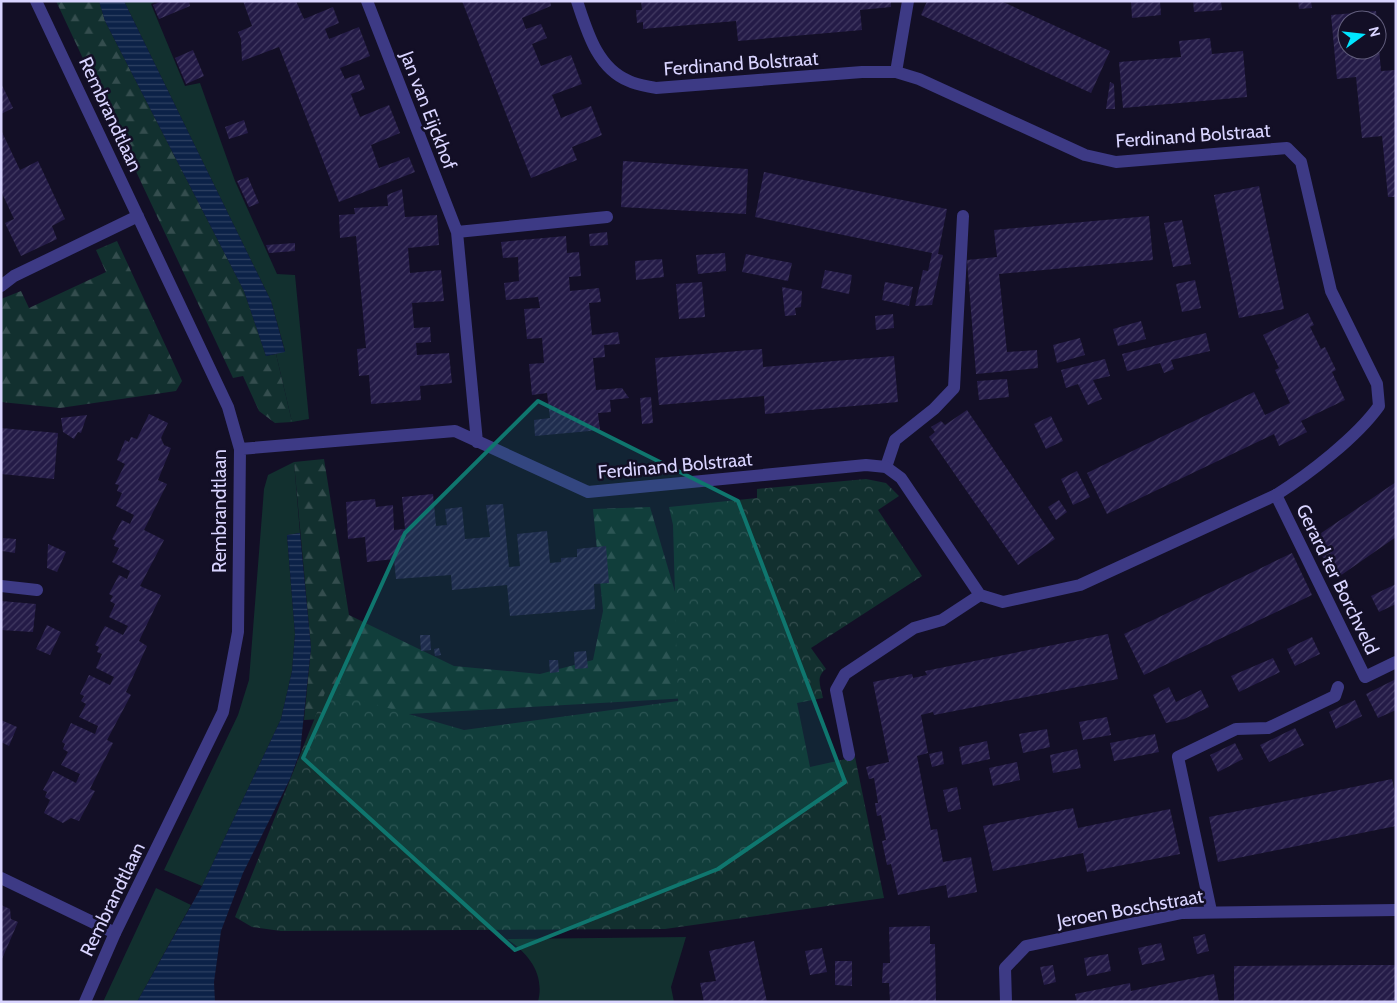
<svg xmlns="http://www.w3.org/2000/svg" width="1397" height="1003" viewBox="0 0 1397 1003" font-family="Cabin,sans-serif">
	<defs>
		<pattern id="forest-firs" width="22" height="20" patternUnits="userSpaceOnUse" patternTransform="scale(1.25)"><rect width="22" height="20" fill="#12302f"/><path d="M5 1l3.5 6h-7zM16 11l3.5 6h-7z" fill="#344d4e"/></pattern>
		<pattern id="park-crowns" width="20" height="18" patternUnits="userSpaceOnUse" patternTransform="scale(1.25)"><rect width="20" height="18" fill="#12302f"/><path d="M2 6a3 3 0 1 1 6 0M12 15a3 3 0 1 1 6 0" fill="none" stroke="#344d4e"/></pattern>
		<pattern id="water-rules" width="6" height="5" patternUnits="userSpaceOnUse" patternTransform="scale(1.25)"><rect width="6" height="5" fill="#0c2248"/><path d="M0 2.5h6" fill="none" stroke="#2f4163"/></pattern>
		<pattern id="building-hatch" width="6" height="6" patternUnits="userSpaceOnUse" patternTransform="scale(1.25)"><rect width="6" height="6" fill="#241b47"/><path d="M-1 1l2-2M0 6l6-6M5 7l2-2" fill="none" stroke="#433b63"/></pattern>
	</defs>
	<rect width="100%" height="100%" fill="#130f26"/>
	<path fill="#12302f" d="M124,1H156L151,4L185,86L200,83L235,181L277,274L295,275L309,419L292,422L276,354L285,351L271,301Z
		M294,462L300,533L287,535L295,634L292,671L281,719L202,886L164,870L238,715L249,680L264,489L268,475Z
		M156,888L191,905L137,1002H103Z
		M686,937L671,987L674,1002H538C545,974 529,954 507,939Z"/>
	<path fill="url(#forest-firs)" d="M56,1H99L105,21L244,291L266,356L276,354L292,422L275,423L259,411L243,376L233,378Z
		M117,241L182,381L176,391L60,408L1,402V299L21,291L29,308L106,272L96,250Z
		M324,459L349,615L454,666L540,674L593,660L603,611L593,509L650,507L706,697L304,720L311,648L294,462Z"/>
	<path fill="url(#park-crowns)" d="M866,479L886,483L899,496L878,510L922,576L811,648L826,669C815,677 821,687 823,698L797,703L810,767L855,757L884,898L665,929L281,931L252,927L235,917L326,690L464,730L678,701L673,525L669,507L757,498V489Z"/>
	<path fill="url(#water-rules)" d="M99,1H124L271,301L285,352L266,356L244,291L105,21Z
		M300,533L311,648L300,752L290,779L243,873L221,931L214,982L215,1002H137L202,886L281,719L292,671L295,634L287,535Z"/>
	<path fill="url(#building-hatch)" d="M162,1H189L190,6L159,19L153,5Z
		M243,1H296L304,19L333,7L339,23L325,29L329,39L359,27L370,56L340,68L345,79L359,74L365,89L351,94L355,105L360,117L389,105L400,133L371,145L379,168L409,157L415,172L339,202L279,47L242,61L241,39L238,32L252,26Z
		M462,1H550L551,6L522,18L526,29L541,24L547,38L532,44L541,66L571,55L582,84L552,95L561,118L591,106L602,135L572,147L577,160L531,178Z
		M641,1H891V7L860,10L862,30L738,41L736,21L643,29V22L637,23L636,10H642Z
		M927,1H1001L1110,51L1091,93L921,15Z
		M1131,1H1160L1161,15L1132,18Z
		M1193,1H1221L1222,10L1194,12Z
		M1298,1H1311L1312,8L1299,9Z
		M1376,11L1377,20H1347V50H1377L1378,36L1381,71L1396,70V197H1388L1382,136L1362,138L1356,77L1337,79L1331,15Z
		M1210,38L1212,54L1243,51L1247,97L1123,108L1119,62L1181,57L1179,41Z
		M193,50L204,76L186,84L175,58Z
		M1110,82L1114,84L1115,109H1106Z
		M1,83L13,108L1,114Z
		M244,120L248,133L229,139L225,127Z
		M1,130L20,170L38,161L65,219L52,226L57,239L21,256L5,223L14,219L1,191Z
		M623,161L748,169L746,214L621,207Z
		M764,172L947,209L938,254L943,255L932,305L915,306L923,270L928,271L932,253L755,217Z
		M248,177L259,203L249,207L237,181Z
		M1259,186L1284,309L1239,318L1214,195Z
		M402,189L405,217L437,215L439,245L408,248L410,273L441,270L444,301L412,303L414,328L430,327L431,342L416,343L417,355L449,353L452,383L420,386L421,400L371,404L369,375L359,376L357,349L366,348L356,236L340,238L339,215L355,214L354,208L388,206L387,195Z
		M1149,216L1153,260L999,274L1007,352L1037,350L1038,368L976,374L967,260L997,257L994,230Z
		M1182,220L1191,264L1173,267L1164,223Z
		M607,232L608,245L590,246L589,234Z
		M566,236L567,253L579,252L581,276L569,277L570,291L599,288L601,302L589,303L592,335L618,332L620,344L604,345L605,357L593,358L596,390L622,388L629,398L610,400L611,412L598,413L600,430L535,436L534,420L550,418L547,393L532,395L529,364L544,363L542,338L527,339L524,309L540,308L538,297L506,300L504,283L519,281L518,257L503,258L501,242Z
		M295,243V251L269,253L266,245Z
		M725,253L726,271L698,274L696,255Z
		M746,254L792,263L788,281L742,272Z
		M662,259L664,277L636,280L635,261Z
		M825,270L852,275L849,294L821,288Z
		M1195,280L1201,308L1182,312L1176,284Z
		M702,282L705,317L679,319L676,284Z
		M885,282L913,287L909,306L882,300Z
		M782,287L802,291L801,307L795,308L796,315L785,316Z
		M1308,313L1314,325L1310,327L1321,349L1325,347L1336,370L1332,372L1345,400L1301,421L1307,432L1279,446L1274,434L1107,514L1087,473L1254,392L1265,415L1290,403L1275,370L1279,368L1263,335Z
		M893,314L894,328L876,330L875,316Z
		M1141,321L1146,339L1118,346L1113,329Z
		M1206,333L1210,351L1171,360L1174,369L1164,373L1160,363L1127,371L1122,354Z
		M1080,338L1085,355L1057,363L1053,345Z
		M762,349L763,367L894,356L898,402L765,414L764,396L659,405L655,358Z
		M1105,359L1110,376L1093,380L1102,399L1088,405L1078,384L1066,388L1061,370Z
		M1007,379L1009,397L979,400L977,381Z
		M651,397L653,423L642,424L640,398Z
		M967,410L1055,539L1018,565L929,437L935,432L931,427L941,421L945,425Z
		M149,414L168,423L161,438L164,445L171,448L158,480L167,484L144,530L164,540L140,586L161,595L139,641L147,646L126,692L131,695L107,740L113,743L90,789L95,791L79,821L71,818L63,823L44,813L50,800L45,797L47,792L43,790L53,771L76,783L80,774L61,765L68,752L63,749L65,744L62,742L71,723L95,734L98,726L79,717L86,704L81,701L84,696L80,694L89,675L110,685L114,677L96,668L102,654L97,652L99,647L95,645L105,626L123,635L128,626L109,617L115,604L110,601L113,596L109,594L119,575L127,579L130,571L112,562L119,548L114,546L116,541L112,539L122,520L130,524L134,515L116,506L122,493L117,491L119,485L115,484L125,464L117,460L125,440L129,442L131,437L137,439Z
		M87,415L81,433L78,432L74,439L63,432L61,418Z
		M1051,416L1063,441L1046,449L1034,424Z
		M1,428L58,433L54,479L1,474Z
		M1077,471L1090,497L1073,505L1061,479Z
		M1396,482V537L1337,578L1311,540Z
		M433,494L436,526L447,525L445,509L462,507L465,539L490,537L486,505L503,504L509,567L520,566L517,534L547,531L550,563L561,562V558L577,557V549L606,546L609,583L594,584L595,609L510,616L507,585L452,590L451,575L396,579L394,559L367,562L365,537L348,539L346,502L375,499L376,507L393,505L394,530L405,529L402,497Z
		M1059,500L1067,512L1056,520L1048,507Z
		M3,538L16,539L15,553L2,551Z
		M48,544L66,552L57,572L47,568Z
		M1292,553L1312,595L1144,675L1124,634Z
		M1396,584V604L1379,612L1371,596Z
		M1,601L36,604L33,632L1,630Z
		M47,625L61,632L50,655L36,649Z
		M1108,634L1118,679L934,715L933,712L921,715L928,753L917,756L931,830L937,829L943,862L971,857L977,892L948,898L946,885L898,895L891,864L887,865L882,841L886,840L881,815L877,816L875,803H878L874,778L869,779L866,767L889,762L873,682L912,674L913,678L927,675L925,671Z
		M420,635H430L431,650L421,651Z
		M1312,637L1320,654L1295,666L1287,649Z
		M439,648L441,655L435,656L434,649Z
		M586,651L588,668L575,669L574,652Z
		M1273,658L1280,672L1239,692L1231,676Z
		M549,660H558L559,672L550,673Z
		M1396,679V710L1378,718L1366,694Z
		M1169,687L1176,702L1201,690L1209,707L1184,719L1166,723L1153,695Z
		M1355,700L1362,716L1336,729L1329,712Z
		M1107,717L1111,735L1083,740L1079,722Z
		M1,720L17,727L9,746L1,742Z
		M1295,728L1304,745L1269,762L1260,745Z
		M1047,729L1050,747L1023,753L1019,734Z
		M1155,734L1159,752L1114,761L1110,743Z
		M987,741L990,759L962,765L959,747Z
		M1235,743L1243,759L1218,772L1210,755Z
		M1077,749L1081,768L1053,773L1050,755Z
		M942,751L944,764L932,767L929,754Z
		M1017,762L1020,780L993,786L989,768Z
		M1392,779L1396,798V826L1218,862L1209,817Z
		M957,787L961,809L948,812L943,790Z
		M1073,808L1078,828L1170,809L1180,854L1087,872L1083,853L993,871L983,826Z
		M1,905L10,909L11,919L18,922L1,961Z
		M930,926V944H935L936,1002H890L889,983H882L883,963H890L889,927Z
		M1205,934L1209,951L1197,954L1193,937Z
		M754,941L767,1002H704L700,983L716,981L709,951Z
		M1161,943L1165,960L1142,965L1138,948Z
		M822,948L827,972L810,975L805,951Z
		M1108,954L1111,971L1087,976L1084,958Z
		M835,961H852V986L835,985Z
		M1053,965L1056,982L1044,985L1040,967Z
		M1359,965H1396V1002H1234V966Z
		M1214,974L1219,1002H1077L1075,994L1130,983L1131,991Z"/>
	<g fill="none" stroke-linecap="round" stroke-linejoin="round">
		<path stroke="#3d3a85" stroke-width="12" d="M896,72L908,1
			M886,467L895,440L934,409L954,388L963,216
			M1276,495L1365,677L1396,662
			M1,586L37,590
			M1,878L115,933
			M1211,911L1178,757L1236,729L1268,728L1335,696L1338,687"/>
		<path stroke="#3d3a85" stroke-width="12" d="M36,1L228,407L240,449L238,632L223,712L115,933L85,1002
			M367,1L457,232L607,217
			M457,232L477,442
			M1,286L14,276L138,216
			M240,449L455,431L588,492L866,465L886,467L901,478L980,595L1003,602L1080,585L1276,495C1309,474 1357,437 1379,406L1377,384L1331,291L1301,162L1287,148L1116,162L1085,155L919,79L896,72H862L656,88C647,86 637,85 629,81C597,68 587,31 577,1
			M849,755L836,690L845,674L914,628L942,620L980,595
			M1006,1002L1005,968L1026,946L1182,913L1396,910"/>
	</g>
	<path fill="#0f766e" fill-opacity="0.2" stroke="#0f766e" stroke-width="4" stroke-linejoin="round" d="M538,401L738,501L845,782L718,869L515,950L303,758L405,533Z"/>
	<g text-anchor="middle" stroke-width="5" stroke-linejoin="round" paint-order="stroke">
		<g font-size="19" fill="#d9d4ff" stroke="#130f26">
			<text transform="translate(741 63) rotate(-4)" y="7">Ferdinand Bolstraat</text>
			<text transform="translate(429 110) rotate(69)" y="7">Jan van Eijckhof</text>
			<text transform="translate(111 114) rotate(65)" y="7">Rembrandtlaan</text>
			<text transform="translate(1193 135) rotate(-4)" y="7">Ferdinand Bolstraat</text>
			<text transform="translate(675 465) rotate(-5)" y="7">Ferdinand Bolstraat</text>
			<text transform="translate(219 511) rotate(-90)" y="7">Rembrandtlaan</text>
			<text transform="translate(1338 579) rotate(64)" y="7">Gerard ter Borchveld</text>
			<text transform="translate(112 899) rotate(-64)" y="7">Rembrandtlaan</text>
			<text transform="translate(1130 908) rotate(-10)" y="7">Jeroen Boschstraat</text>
		</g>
	</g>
	<rect width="1397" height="1003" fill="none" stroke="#d9d4ff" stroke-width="5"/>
	<g transform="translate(1362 35) rotate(75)"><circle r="24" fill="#130f26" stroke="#625e7d"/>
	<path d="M0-4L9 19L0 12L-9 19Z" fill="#00e5ff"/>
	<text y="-8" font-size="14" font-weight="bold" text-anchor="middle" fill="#d9d4ff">N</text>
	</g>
</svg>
